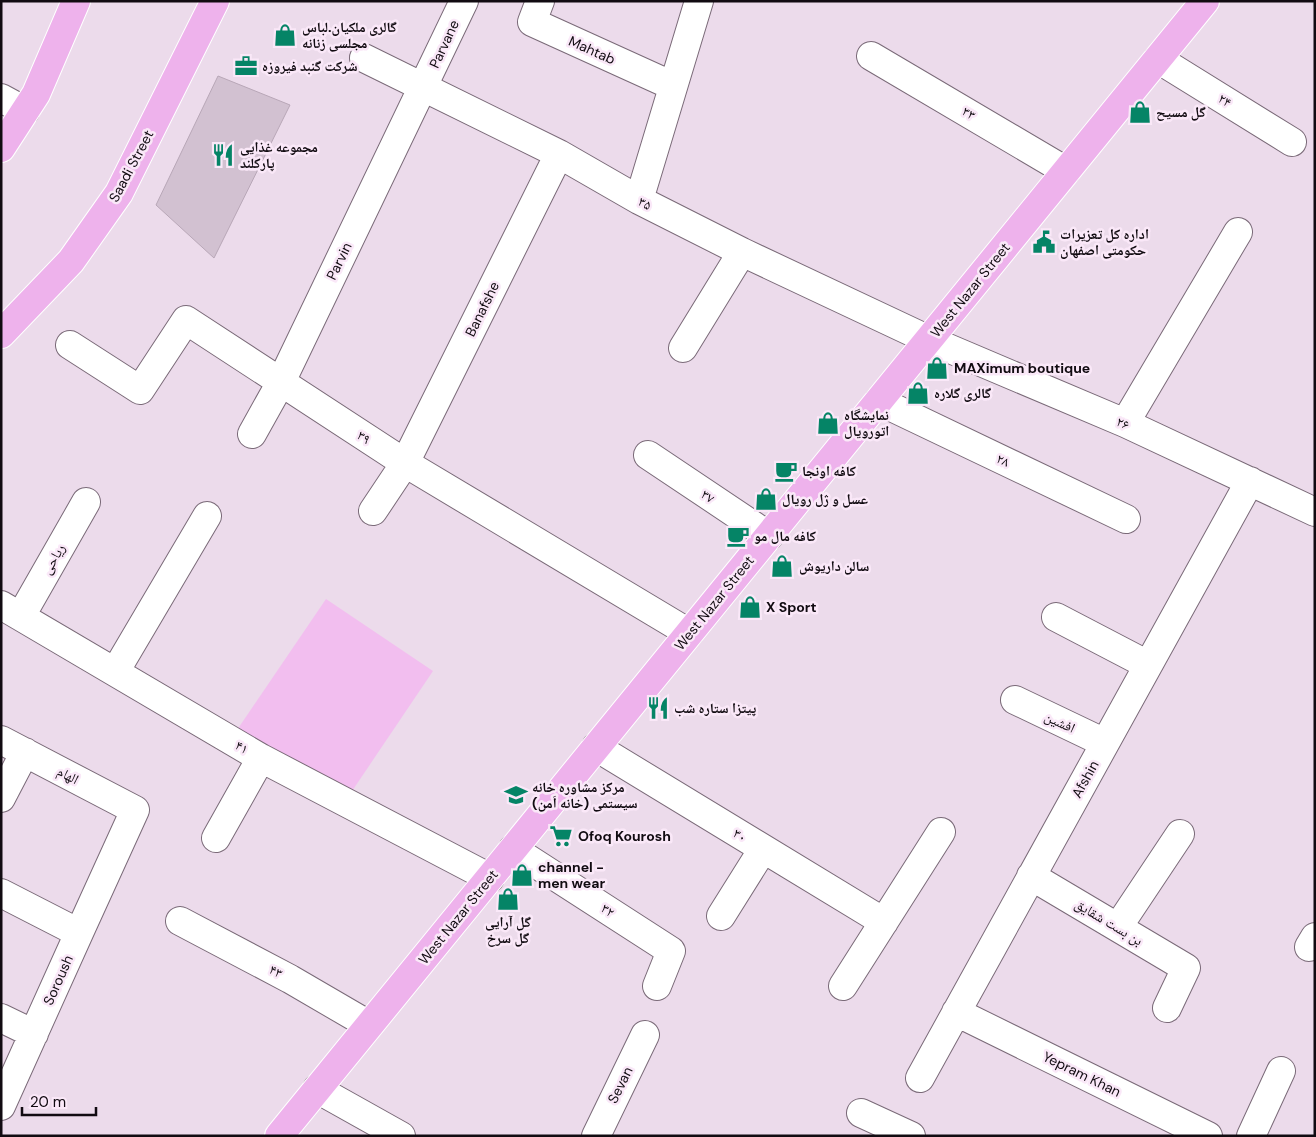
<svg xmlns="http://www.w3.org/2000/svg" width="1316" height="1137" viewBox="0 0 1316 1137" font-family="'DM Sans','Noto Naskh Arabic',sans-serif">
	<rect width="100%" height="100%" fill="#ecdbeb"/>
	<path fill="#f2beef" d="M326,599L433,671L344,803L237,730Z"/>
	<path fill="#d2c1d1" stroke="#b8a7b7" d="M218,76L290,105L214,258L156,205Z"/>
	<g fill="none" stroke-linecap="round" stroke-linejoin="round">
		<defs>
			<path id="minor" d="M540,1L532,22L673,86
				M871,56L1066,171
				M364,58L559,154L639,200L742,252L929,340L1125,423L1315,512
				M1158,59L1292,142
				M1,98L25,111
				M639,200L699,1
				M70,345L140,390L186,320L405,463L689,633
				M683,348L742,252
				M879,401L1126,519
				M1125,423L1238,232
				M252,434L281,382L464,1
				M648,455L769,536
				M373,511L405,463L559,154
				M1,605L261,758L490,878
				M21,616L86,502
				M1056,617L1148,665
				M115,672L207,516
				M1015,700L1105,743
				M1,740L135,810L79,933
				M596,747L884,922
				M1,798L25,752
				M216,838L261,758
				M513,849L671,951L657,986
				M1031,876L1186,968L1167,1008
				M1,893L79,933L1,1106
				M721,916L763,849
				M180,921L290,979L369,1025
				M1118,927L1180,834
				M1309,947L1315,937
				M843,986L941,832
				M956,1012L1208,1136
				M1,1018L34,1034
				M920,1078L1250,481
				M317,1089L401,1136
				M861,1113L911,1136
				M596,1136L645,1035
				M1251,1136L1281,1071"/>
			<path id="major" d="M1,148L36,94L76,1
				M1,334L71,261L119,193L215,1
				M279,1136L1205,1"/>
		</defs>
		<use href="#minor" stroke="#7a6a78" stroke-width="30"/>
		<use href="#major" stroke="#fff" stroke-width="30"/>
		<use href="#minor" stroke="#fff" stroke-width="28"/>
		<use href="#major" stroke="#eeb2ec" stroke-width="28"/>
	</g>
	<defs>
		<symbol id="shop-bare" viewBox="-9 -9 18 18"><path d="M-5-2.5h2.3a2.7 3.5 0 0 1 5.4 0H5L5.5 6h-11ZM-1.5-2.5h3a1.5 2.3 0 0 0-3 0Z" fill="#058466" stroke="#fae8f8" stroke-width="2.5" paint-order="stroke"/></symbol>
		<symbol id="office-bare" viewBox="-9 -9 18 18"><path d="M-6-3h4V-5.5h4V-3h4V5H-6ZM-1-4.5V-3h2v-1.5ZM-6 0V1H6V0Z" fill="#058466" stroke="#fae8f8" stroke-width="2.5" paint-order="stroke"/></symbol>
		<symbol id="restaurant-bare" viewBox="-9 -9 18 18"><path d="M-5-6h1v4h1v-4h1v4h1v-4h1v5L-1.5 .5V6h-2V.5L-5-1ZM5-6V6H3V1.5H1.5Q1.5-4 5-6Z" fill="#058466" stroke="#fae8f8" stroke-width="2.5" paint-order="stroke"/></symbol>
		<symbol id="civic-bare" viewBox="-9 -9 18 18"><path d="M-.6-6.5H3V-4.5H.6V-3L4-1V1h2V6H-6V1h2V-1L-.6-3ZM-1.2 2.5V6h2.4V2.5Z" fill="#058466" stroke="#fae8f8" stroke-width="2.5" paint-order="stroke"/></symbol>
		<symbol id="cafe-bare" viewBox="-9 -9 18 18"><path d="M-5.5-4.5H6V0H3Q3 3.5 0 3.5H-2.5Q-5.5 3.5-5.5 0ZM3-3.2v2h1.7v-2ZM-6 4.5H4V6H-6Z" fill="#058466" stroke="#fae8f8" stroke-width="2.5" paint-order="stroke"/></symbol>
		<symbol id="school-bare" viewBox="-9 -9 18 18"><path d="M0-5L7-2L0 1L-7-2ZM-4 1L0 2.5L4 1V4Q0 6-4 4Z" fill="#058466" stroke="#fae8f8" stroke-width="2.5" paint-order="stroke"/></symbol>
		<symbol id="supermarket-bare" viewBox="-9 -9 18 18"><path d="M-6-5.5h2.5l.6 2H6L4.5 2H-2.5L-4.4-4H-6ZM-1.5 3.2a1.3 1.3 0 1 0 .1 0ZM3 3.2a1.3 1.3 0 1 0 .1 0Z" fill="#058466" stroke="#fae8f8" stroke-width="2.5" paint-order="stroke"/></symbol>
	</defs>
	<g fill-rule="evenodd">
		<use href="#shop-bare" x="269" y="19" width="32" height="32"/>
		<use href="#office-bare" x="230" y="50" width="32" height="32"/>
		<use href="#shop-bare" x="1124" y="96" width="32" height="32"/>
		<use href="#restaurant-bare" x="207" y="139" width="32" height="32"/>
		<use href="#civic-bare" x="1028" y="226" width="32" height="32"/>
		<use href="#shop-bare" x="921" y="352" width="32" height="32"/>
		<use href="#shop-bare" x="902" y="377" width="32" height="32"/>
		<use href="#shop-bare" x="812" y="407" width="32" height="32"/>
		<use href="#cafe-bare" x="770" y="455" width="32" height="32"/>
		<use href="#shop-bare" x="750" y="483" width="32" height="32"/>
		<use href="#cafe-bare" x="722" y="520" width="32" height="32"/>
		<use href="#shop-bare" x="766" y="550" width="32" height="32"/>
		<use href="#shop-bare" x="734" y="591" width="32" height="32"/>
		<use href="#restaurant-bare" x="642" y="692" width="32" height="32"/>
		<use href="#school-bare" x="500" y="779" width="32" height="32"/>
		<use href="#supermarket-bare" x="545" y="820" width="32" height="32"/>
		<use href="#shop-bare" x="506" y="859" width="32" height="32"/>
		<use href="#shop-bare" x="492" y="883" width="32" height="32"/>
	</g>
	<g text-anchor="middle" stroke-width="5" stroke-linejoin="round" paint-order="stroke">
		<g font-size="14" font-weight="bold" fill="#110b11" stroke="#fae8f8" text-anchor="start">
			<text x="302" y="32">گالری ملکیان.لباس<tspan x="302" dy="16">مجلسی زنانه</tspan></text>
			<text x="262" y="71">شرکت گنبد فیروزه</text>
			<text x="1156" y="117">گل مسیح</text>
			<text x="240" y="152">مجموعه غذایی<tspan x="240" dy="16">پارکلند</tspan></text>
			<text x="1060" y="239">اداره کل تعزیرات<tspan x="1060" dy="16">حکومتی اصفهان</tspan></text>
			<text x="954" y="373">MAXimum boutique</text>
			<text x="934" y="398">گالری گلاره</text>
			<text x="844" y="420">نمایشگاه<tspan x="844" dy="16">اتورویال</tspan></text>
			<text x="802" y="476">کافه اونجا</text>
			<text x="782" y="504">عسل و ژل رویال</text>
			<text x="754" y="541">کافه مال مو</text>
			<text x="799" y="571">سالن داریوش</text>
			<text x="766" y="612">X Sport</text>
			<text x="674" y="713">پیتزا ستاره شب</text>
			<text x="532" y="792">مرکز مشاوره خانه<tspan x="532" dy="16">سیستمی (خانه اَمن)</tspan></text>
			<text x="578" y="841">Ofoq Kourosh</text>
			<text x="538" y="872">channel -<tspan x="538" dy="16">men wear</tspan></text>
			<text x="508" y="927" text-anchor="middle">گل آرایی<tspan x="508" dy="16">گل سرخ</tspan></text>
		</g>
		<g font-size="14" fill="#110b11" stroke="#fae8f8">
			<text transform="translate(444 44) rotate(-65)" y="5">Parvane</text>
			<text transform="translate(592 50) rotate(24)" y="5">Mahtab</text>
			<text transform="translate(1225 100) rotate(32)" y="5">۲۴</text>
			<text transform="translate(969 113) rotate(31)" y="5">۳۳</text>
			<text transform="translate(131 166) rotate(-62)" y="5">Saadi Street</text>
			<text transform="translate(645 203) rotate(28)" y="5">۳۵</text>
			<text transform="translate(339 261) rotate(-64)" y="5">Parvin</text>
			<text transform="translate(970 290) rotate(-51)" y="5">West Nazar Street</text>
			<text transform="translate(482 309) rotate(-64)" y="5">Banafshe</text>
			<text transform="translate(1123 423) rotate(24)" y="5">۲۶</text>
			<text transform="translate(364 437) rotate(33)" y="5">۳۹</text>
			<text transform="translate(1003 460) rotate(25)" y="5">۲۸</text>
			<text transform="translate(708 496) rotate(34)" y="5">۳۷</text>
			<text transform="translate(53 559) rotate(-60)" y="5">ریاحی</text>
			<text transform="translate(714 603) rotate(-51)" y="5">West Nazar Street</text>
			<text transform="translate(1060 722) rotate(25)" y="5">افشین</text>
			<text transform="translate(242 747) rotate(31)" y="5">۴۱</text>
			<text transform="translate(68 775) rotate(28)" y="5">الهام</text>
			<text transform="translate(1085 779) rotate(-61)" y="5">Afshin</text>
			<text transform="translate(740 835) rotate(31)" y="5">۳۰</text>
			<text transform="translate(608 910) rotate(33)" y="5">۳۲</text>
			<text transform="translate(458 917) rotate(-51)" y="5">West Nazar Street</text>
			<text transform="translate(1109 922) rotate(31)" y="5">بن بست شقایق</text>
			<text transform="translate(276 971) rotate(28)" y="5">۴۳</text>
			<text transform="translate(58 980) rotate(-66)" y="5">Soroush</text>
			<text transform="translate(1082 1074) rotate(26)" y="5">Yepram Khan</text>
			<text transform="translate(620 1085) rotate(-64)" y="5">Sevan</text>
		</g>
	</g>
	<rect width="1316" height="1137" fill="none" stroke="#110b11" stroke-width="5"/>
	<path d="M22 1107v8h74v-8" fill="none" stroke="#110b11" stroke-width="2.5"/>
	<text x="30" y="1107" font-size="15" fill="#110b11" stroke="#fae8f8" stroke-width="4" paint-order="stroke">20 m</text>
</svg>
